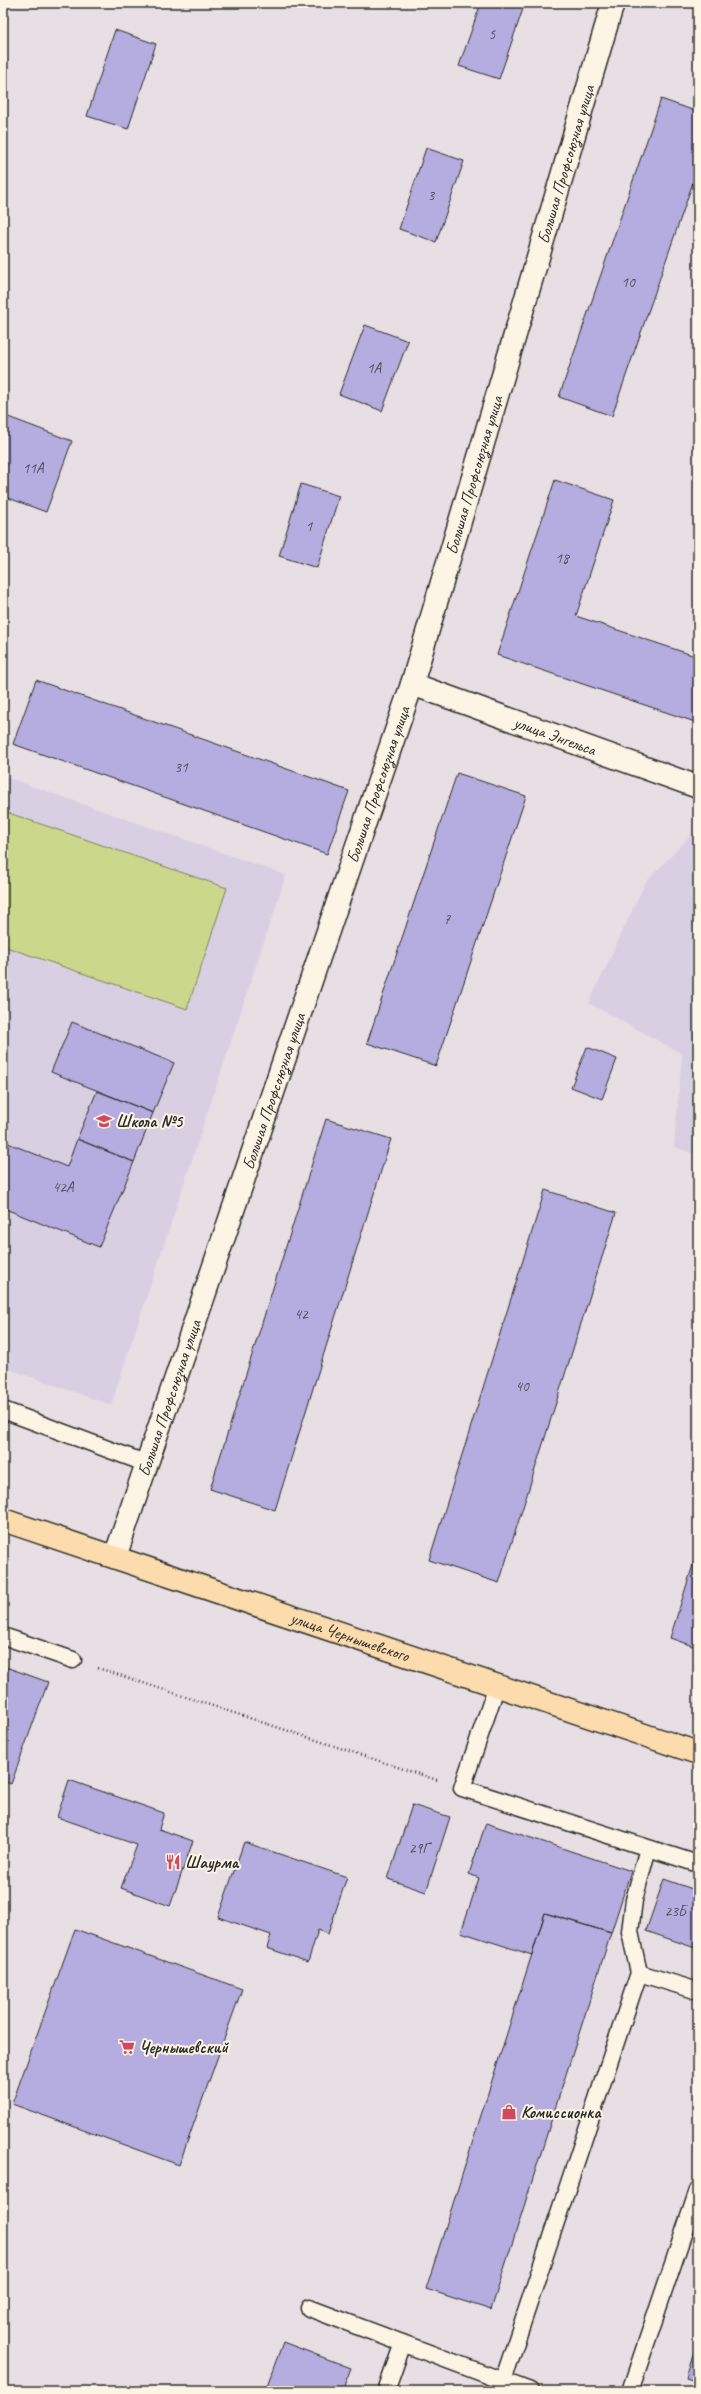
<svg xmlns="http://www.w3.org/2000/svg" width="701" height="2394" viewBox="0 0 701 2394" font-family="Caveat,sans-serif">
	<rect width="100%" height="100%" fill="#e7dfe3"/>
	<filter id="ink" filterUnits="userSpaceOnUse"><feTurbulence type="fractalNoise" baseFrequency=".025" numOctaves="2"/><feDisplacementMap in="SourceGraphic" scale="8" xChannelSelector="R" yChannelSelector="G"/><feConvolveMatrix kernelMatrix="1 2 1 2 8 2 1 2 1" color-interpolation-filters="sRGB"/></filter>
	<g filter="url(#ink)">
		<path fill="#d8d0e2" d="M3,776L286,875L111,1405L3,1367Z
			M694,832H698V1155L674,1147L682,1054L589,1003L645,883Z"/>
		<path fill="#cbd88c" stroke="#7b825c" d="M3,811L227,888L187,1009L3,946Z"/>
		<path fill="#b5addf" stroke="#2b2b2b" d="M481,3H525L499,79L459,66Z
			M115,30L156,44L128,129L87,116Z
			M661,99L698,112V168L612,416L559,397Z
			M426,148L464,161L436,242L399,229Z
			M365,325L408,341L382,411L339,394Z
			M3,415L72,441L46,512L3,496Z
			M555,480L614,500L576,616L698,657V723L497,655Z
			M301,484L339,496L317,568L279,556Z
			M36,680L349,791L327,854L13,744Z
			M457,773L526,796L436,1066L367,1043Z
			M72,1022L174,1063L153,1113L51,1072Z
			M587,1047L617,1059L602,1099L571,1087Z
			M97,1091L153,1113L134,1162L77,1139Z
			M326,1119L391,1139L275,1510L210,1489Z
			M77,1139L134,1162L99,1247L3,1208V1141L67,1167Z
			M545,1190L616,1213L499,1583L429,1560Z
			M698,1549V1648L670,1638Z
			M3,1666L48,1682L11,1784L3,1781Z
			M69,1780L164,1813L159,1829L193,1841L170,1906L121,1888L137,1845L57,1817Z
			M412,1805L450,1817L426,1892L388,1879Z
			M486,1823L631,1871L611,1933L545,1913L532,1955L461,1932L479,1878L469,1874Z
			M244,1842L347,1877L328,1934L318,1930L308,1962L267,1948L271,1935L218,1917Z
			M664,1879L698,1891V1949L646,1931Z
			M545,1913L611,1933L491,2310L426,2289Z
			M75,1929L242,1989L179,2165L12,2104Z
			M698,2339V2382L686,2378Z
			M283,2342L351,2368L342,2391H265Z"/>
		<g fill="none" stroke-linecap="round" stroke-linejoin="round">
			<defs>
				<path id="service" d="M3,1410L145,1463
					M3,1636L73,1660
					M497,1685L462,1788L698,1864
					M639,1973L698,1991
					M309,2308L530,2391
					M503,2381L639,1973L630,1932L634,1900L648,1848
					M386,2391L403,2343
					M630,2391L698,2190"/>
				<g id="minor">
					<path id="s1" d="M412,684L698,787"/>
					<path id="s2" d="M115,1557L412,684L613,3"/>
				</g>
				<g id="primary">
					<path id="s3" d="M3,1520L698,1753"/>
				</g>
			</defs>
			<use href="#service" stroke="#2b2b2b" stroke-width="19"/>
			<use href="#minor" stroke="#2b2b2b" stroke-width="25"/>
			<use href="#primary" stroke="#2b2b2b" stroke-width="25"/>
			<path stroke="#2b2b2b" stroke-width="2.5" stroke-dasharray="1 3" stroke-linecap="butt" d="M98,1668L437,1780"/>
			<use href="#service" stroke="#fcf5e5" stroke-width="16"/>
			<use href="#minor" stroke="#fcf5e5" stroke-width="22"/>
			<use href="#primary" stroke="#fcdcac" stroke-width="22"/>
		</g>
	</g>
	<defs>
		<symbol id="school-bare" viewBox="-9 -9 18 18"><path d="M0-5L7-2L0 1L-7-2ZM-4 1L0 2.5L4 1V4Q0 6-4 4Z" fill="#d1495b" stroke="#fcf5e5" stroke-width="2.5" paint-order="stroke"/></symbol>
		<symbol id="restaurant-bare" viewBox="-9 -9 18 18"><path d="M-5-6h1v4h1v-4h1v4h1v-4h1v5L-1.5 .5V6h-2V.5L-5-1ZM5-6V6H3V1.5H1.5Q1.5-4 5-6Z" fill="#d1495b" stroke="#fcf5e5" stroke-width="2.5" paint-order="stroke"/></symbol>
		<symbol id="supermarket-bare" viewBox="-9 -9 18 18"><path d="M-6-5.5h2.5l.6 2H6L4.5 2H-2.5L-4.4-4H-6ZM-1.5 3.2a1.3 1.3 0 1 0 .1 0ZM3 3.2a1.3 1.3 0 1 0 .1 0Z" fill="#d1495b" stroke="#fcf5e5" stroke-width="2.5" paint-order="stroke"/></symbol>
		<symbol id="shop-bare" viewBox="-9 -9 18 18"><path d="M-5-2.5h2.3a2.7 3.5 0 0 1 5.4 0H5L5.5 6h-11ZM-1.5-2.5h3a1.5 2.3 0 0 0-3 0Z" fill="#d1495b" stroke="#fcf5e5" stroke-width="2.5" paint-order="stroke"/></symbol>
	</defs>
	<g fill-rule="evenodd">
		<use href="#school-bare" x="93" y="1110" width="22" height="22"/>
		<use href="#restaurant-bare" x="162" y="1851" width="22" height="22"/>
		<use href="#supermarket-bare" x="116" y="2036" width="22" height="22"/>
		<use href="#shop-bare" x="498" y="2101" width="22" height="22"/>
	</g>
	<g text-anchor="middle" stroke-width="4" stroke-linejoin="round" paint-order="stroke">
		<g font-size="15" fill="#4e4c58">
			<text x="492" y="39">5</text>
			<text x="431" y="200">3</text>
			<text x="628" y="287">10</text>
			<text x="374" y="373">1А</text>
			<text x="33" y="473">11А</text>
			<text x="309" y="531">1</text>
			<text x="562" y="563">18</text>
			<text x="181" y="772">31</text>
			<text x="447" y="924">7</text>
			<text x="63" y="1192">42А</text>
			<text x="301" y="1319">42</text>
			<text x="522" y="1391">40</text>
			<text x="419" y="1853">29Г</text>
			<text x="675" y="1916">23Б</text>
		</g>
		<g font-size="17" fill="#2b2b2b" stroke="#fcf5e5">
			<text dy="6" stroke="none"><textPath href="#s2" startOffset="1464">Большая Профсоюзная улица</textPath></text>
			<text dy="6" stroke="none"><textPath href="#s2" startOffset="1140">Большая Профсоюзная улица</textPath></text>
			<text dy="6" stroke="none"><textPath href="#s1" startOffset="152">улица Энгельса</textPath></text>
			<text dy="6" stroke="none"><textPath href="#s2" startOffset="816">Большая Профсоюзная улица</textPath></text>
			<text dy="6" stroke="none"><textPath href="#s2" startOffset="492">Большая Профсоюзная улица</textPath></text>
			<text dy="6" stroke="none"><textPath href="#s2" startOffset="168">Большая Профсоюзная улица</textPath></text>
			<text dy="6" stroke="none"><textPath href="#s3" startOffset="366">улица Чернышевского</textPath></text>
		</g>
		<g font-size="17" font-weight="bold" fill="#2b2b2b" stroke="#fcf5e5" text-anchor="start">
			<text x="116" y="1127">Школа №5</text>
			<text x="185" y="1868">Шаурма</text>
			<text x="139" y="2053">Чернышевский</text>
			<text x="521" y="2118">Комиссионка</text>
		</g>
	</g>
	<rect width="701" height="2394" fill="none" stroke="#fcf5e5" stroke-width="16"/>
	<rect x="8" y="8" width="685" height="2378" fill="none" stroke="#2b2b2b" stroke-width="1.5" filter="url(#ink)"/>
</svg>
